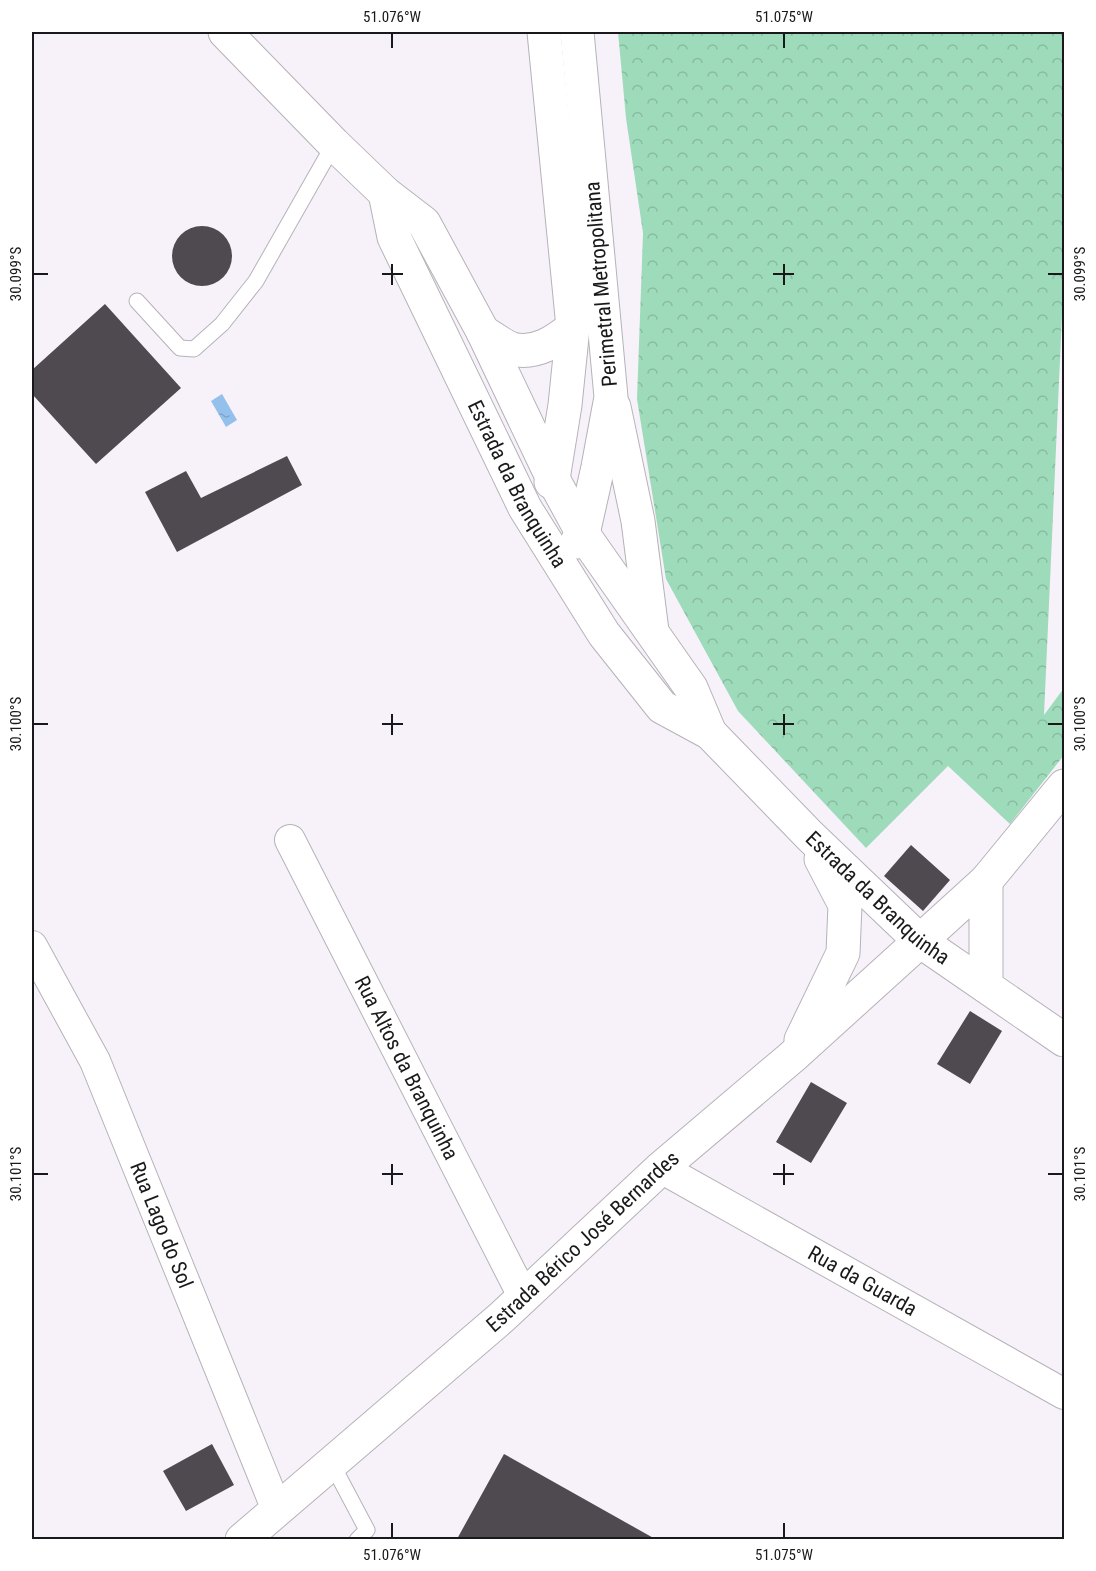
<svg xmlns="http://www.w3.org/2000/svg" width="1096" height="1571" viewBox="0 0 1096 1571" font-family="'Roboto Condensed',sans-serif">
	<defs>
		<pattern id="forest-crowns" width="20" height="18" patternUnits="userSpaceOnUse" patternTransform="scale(1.5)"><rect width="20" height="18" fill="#9edbbb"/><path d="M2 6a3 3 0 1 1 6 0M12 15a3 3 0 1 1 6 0" fill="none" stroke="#88bba0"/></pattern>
		<pattern id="water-ripples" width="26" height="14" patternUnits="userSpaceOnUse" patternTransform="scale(1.5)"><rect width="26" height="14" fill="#94c0ec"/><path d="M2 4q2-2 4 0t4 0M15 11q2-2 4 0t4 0" fill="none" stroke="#7fa4ca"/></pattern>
	</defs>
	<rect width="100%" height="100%" fill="#f7f2f9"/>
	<path fill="url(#forest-crowns)" d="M618,32H1064V271L1044,715L1064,688V755L1010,824L948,766L866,848L738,711L666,579L637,399L643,233L626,118Z"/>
	<path fill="url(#water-ripples)" d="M222,394L237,420L226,427L211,401Z"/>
	<path fill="#4e4a50" d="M172 256a30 30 0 1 1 60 0a30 30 0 1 1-60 0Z
		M105,304L181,388L96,464L32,394V370Z
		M287,456L302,485L177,552L145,492L186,471L201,498Z
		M911,845L950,880L923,911L884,876Z
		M970,1011L1002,1031L970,1084L937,1064Z
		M811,1082L847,1103L811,1163L776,1142Z
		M212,1444L234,1485L186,1511L163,1471Z
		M504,1454L657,1540L457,1539Z"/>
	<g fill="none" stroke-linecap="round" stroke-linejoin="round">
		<defs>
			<path id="service" d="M137,301L180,348L194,349L222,324L256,281L334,144
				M332,1464L367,1530L357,1540"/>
			<g id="minor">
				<path id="s1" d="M290,840L523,1296"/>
				<path id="s2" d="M32,946L95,1061L277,1510"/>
				<path id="s3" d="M661,1168L1064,1394"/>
			</g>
			<path id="tertiary" d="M920,941L986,881L1064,786"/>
			<g id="secondary">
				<path d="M225,32L334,144L385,193L424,223L483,332L553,479L583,534L691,688L710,733"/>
				<path d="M544,32L573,327L565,405L553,479L551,482"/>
				<path id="s4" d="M385,193L394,237L525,508L604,634L662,707L710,733L810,836L920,941L1064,1040"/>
				<path d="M483,332C492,337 503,346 512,349C536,355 556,341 573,327"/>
				<path d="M614,407L638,521L652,631"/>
				<path d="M577,542L583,534L598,467L611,397L577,32"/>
				<path d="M986,986V881"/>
				<path d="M801,1040L843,953L845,905L821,859"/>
				<path id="s5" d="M242,1540L502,1317L661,1168L792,1057L920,941"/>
			</g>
		</defs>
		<use href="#service" stroke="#b6b2b8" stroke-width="17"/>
		<use href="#minor" stroke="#b6b2b8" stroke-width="32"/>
		<use href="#tertiary" stroke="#b6b2b8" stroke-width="35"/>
		<use href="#secondary" stroke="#b6b2b8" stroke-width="35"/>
		<use href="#service" stroke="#fff" stroke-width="15"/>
		<use href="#minor" stroke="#fff" stroke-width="30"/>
		<use href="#tertiary" stroke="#fff" stroke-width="33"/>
		<use href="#secondary" stroke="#fff" stroke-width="33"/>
	</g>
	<path fill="none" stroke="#19181a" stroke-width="2" d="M392,33V48M784,33V48M392,264V285M784,264V285M33,274H48M382,274H403M773,274H794M1048,274H1063M392,714V735M784,714V735M33,724H48M382,724H403M773,724H794M1048,724H1063M392,1164V1185M784,1164V1185M33,1174H48M382,1174H403M773,1174H794M1048,1174H1063M392,1523V1538M784,1523V1538"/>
	<g text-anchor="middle" stroke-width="6" stroke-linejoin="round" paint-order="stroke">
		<g font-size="21" fill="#19181a" stroke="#fff">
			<text transform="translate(601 284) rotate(-95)" y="7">Perimetral Metropolitana</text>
			<text dy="7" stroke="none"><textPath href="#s4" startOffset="321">Estrada da Branquinha</textPath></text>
			<text dy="7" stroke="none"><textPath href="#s4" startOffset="878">Estrada da Branquinha</textPath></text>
			<text dy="7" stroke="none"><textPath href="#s1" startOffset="256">Rua Altos da Branquinha</textPath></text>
			<text dy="7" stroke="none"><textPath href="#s2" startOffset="308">Rua Lago do Sol</textPath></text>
			<text dy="7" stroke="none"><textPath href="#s5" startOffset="453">Estrada Bérico José Bernardes</textPath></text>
			<text dy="7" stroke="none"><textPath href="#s3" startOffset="231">Rua da Guarda</textPath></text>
		</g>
	</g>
	<rect width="1096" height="1571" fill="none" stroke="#ffffff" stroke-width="66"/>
	<rect x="33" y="33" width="1030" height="1505" fill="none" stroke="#19181a" stroke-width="2"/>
	<g font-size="15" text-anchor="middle" fill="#19181a">
		<text x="392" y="22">51.076°W</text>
		<text x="784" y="22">51.075°W</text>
		<text transform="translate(16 274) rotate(-90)" y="5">30.099°S</text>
		<text transform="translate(1080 274) rotate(-90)" y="5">30.099°S</text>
		<text transform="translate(16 724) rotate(-90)" y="5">30.100°S</text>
		<text transform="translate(1080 724) rotate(-90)" y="5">30.100°S</text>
		<text transform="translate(16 1174) rotate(-90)" y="5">30.101°S</text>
		<text transform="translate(1080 1174) rotate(-90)" y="5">30.101°S</text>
		<text x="392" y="1560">51.076°W</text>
		<text x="784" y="1560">51.075°W</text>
	</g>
</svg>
